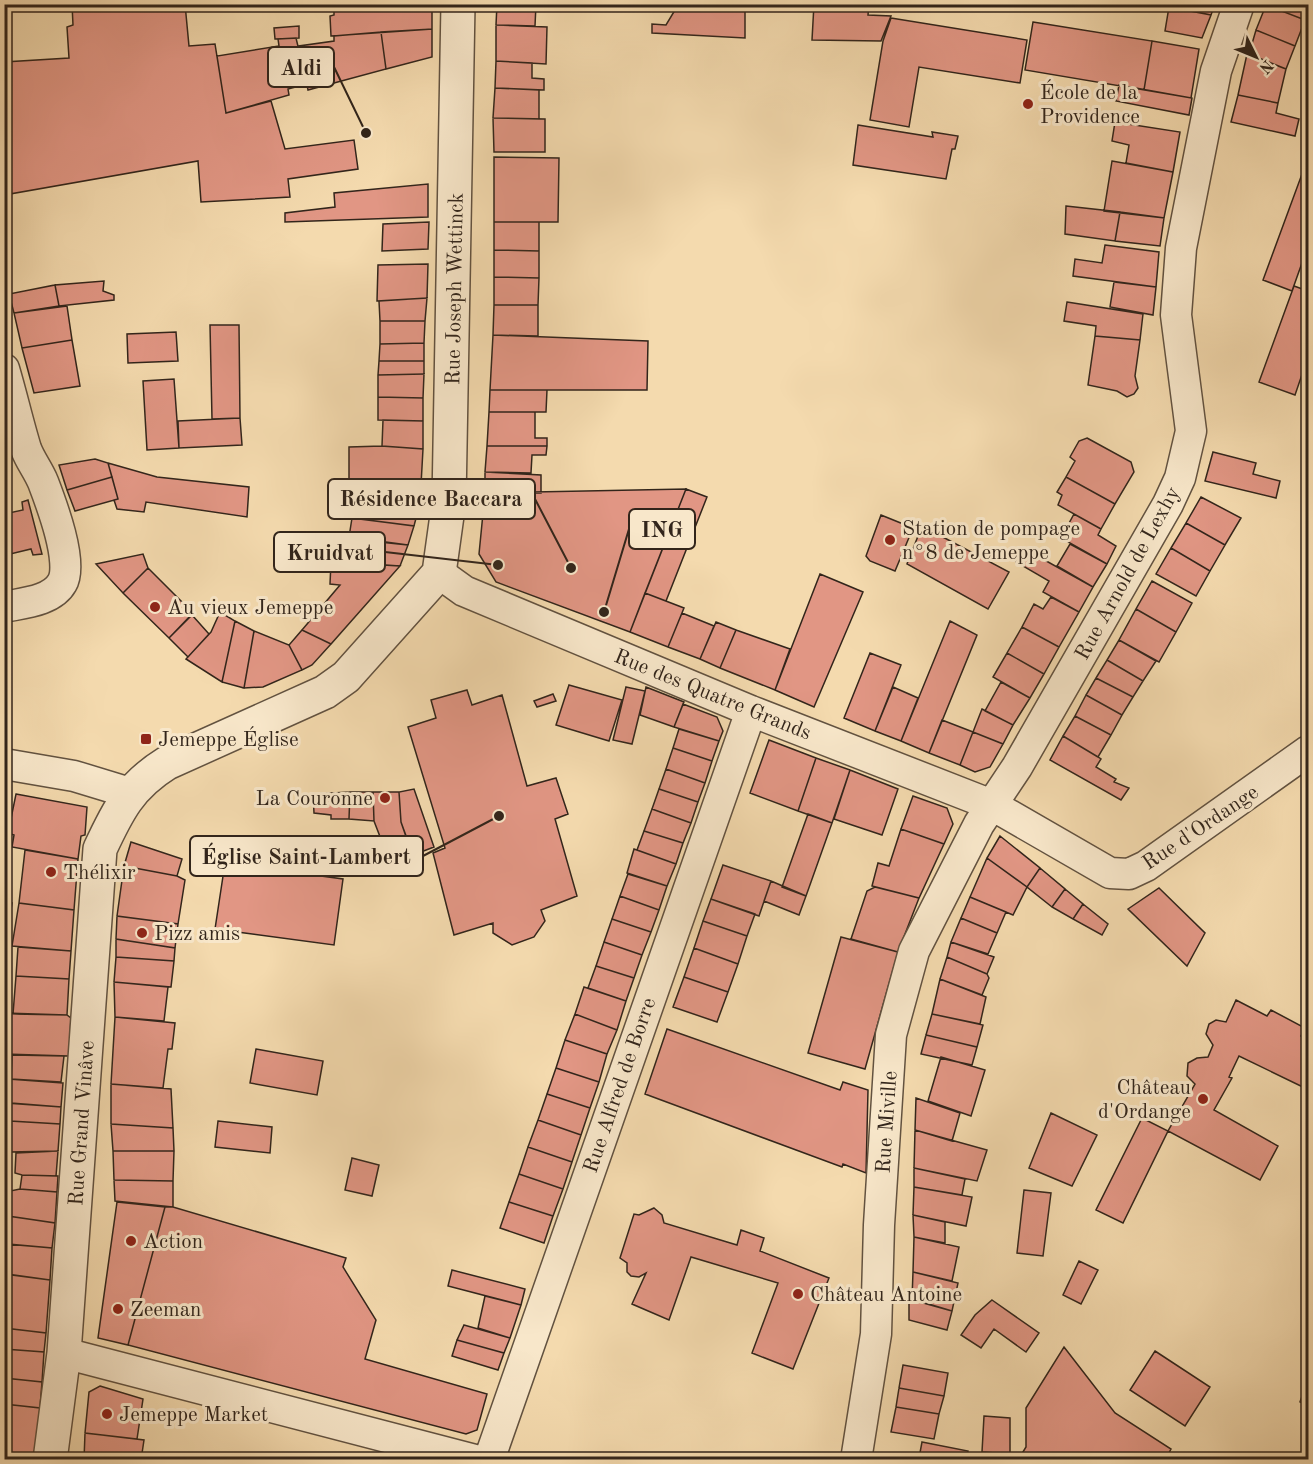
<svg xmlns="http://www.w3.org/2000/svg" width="1313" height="1464" viewBox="0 0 1313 1464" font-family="'Old Standard TT',serif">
	<rect width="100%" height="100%" fill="#f4daae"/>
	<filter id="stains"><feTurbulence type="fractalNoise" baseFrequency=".00333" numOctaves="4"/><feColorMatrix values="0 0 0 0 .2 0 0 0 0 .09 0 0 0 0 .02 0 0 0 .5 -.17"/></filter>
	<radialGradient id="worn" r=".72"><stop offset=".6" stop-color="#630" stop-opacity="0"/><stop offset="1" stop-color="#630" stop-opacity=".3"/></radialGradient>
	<path fill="#e19684" stroke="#32251b" stroke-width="1.5" d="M72,4H185L189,46L215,44L226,113L271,101L285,149L354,140L358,169L288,179L290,197L201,202L198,161L4,195V62L69,58L67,27L73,25Z
		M334,4H432V29L331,36L330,16L334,15Z
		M497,4H536L535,26L496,25Z
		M697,4L745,5V38L652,33V24L666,25L675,10L698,7Z
		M814,4H869L868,15L891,16L881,41L812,40Z
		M1174,4H1215L1211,15L1173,7Z
		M1308,4L1305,20L1266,5V4Z
		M1266,5L1305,20L1295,46L1256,30Z
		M1169,7L1211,15L1202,38L1165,31Z
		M891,18L1027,40L1020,83L919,67L909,127L870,120L883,41Z
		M1033,22L1152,41L1144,90L1025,70Z
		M496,25L547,27L546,64L496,61Z
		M299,26V38L275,39L274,28Z
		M432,29V57L386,69L381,32Z
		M1256,30L1295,46L1286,69L1249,54Z
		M381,32L386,69L308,90L299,46L334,41V36Z
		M296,38L307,84L288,89L289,95L226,113L217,56L279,46L278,39Z
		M1152,41L1199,49L1191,98L1144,90Z
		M1247,54L1286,69L1278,103L1238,95Z
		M496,61L532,63V78L544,79V90L495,88Z
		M1119,85L1192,98L1189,115L1116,101Z
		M495,88L539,90V119L493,118Z
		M1238,95L1278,103L1276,113L1299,119L1295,136L1231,122Z
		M493,118L545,119V152H494Z
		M1115,122L1180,132L1173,172L1126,163L1129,145L1112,141Z
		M858,125L933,137L932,132L958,136L955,149H952L946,179L853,165Z
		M494,157L559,158L558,222H494Z
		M1112,161L1173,172L1164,218L1104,211Z
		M1302,174L1308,177V246L1292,291L1263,280Z
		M428,184V217L285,222V213L335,207L334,193Z
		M1066,206L1120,212L1115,241L1065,234Z
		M1120,212L1164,218L1160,246L1115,241Z
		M429,222L428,249L382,251L383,224Z
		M494,222H539V251L494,250Z
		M1105,245L1159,252L1156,287L1073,276L1075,259L1102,263Z
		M494,250L539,251V278L494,277Z
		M428,264L427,298L377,301L378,265Z
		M494,277L539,278L538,305H494Z
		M104,281L103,291L114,295V300L59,306L55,285Z
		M1114,282L1156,287L1153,315L1110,307Z
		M55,285L59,306L14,313L9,294Z
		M1294,286L1308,291V357L1295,395L1259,382Z
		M427,298L425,321H380L379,301Z
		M1067,302L1143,314L1140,340L1095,336L1096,326L1064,321Z
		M494,305H538V336L493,335Z
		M67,306L72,340L22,348L14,313Z
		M380,321H425L424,343L380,344Z
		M210,325H239L240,418L212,419Z
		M176,332L178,361L128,363L127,334Z
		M493,335L648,341L647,390H490Z
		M1095,336L1140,340L1135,376L1138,388L1134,394L1127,397L1117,391L1088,385Z
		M72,340L80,386L34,393L22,348Z
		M424,343V361H379L380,344Z
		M379,361H424V374L378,375Z
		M424,374L423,398L378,397V375Z
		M174,379L179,448L147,450L143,381Z
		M490,390H547L546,412H489Z
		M378,397L423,398V421L378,420Z
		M489,412H535V438H547V446H487Z
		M240,418L242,445L179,448L178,421Z
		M383,420L423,421V449L382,446Z
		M1087,438L1131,462L1134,472L1115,504L1066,477L1075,461L1070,457L1079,441Z
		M382,446L423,449L420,503L349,496V447Z
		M487,446H547L546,455H532L531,473L485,472Z
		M1213,452L1256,463L1253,474L1280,481L1276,498L1205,481Z
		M95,459L108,463L112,477L67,490L59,465Z
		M108,463L157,477L249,487L247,517L146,502L144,512L117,509L114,500L118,499Z
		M485,472L541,475V493H485Z
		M112,477L118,499L75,511L67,490Z
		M1066,477L1115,504L1101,529L1058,505L1062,495L1057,492Z
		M686,489L707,497L666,601L645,593Z
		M686,489L630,632L496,582L479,554L485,493Z
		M1201,497L1241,518L1225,545L1186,523Z
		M355,498L420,503L414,526L352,518Z
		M28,500L42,554L33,555L31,549L10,554L11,561L4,562V514L23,510L22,502Z
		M1074,514L1101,529L1098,535L1116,546L1107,564L1061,538Z
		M881,515L913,528L895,571L870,561L866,556Z
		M352,518L414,526L408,545L349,537Z
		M1186,523L1225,545L1210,571L1171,548Z
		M922,526L1009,572L988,609L907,564Z
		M360,540L408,545L400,566L357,563Z
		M1070,544L1107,564L1093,587L1057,566Z
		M1023,548L1093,587L1079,612L1043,592L1049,581L1016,562Z
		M1171,548L1210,571L1196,596L1156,574Z
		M143,554L148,568L123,593L96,564Z
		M331,562L400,566L331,644L302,630L340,585L330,584Z
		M148,568L193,613L169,638L123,593Z
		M820,574L863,592L814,707L775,690Z
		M1152,581L1192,603L1176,632L1136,609Z
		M645,593L684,608L668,647L630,632Z
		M1051,597L1079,612L1059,647L1022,627L1034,604L1043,609Z
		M1136,609L1176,632L1159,662L1119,640Z
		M220,612L235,621L222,682L186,659L211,632Z
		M682,613L714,626L700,659L668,647Z
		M192,615L209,634L188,657L169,638Z
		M235,621L254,631L244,688L222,682Z
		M950,621L977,635L929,753L901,741Z
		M716,622L736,630L720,668L700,659Z
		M1022,627L1059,647L1044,674L1007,653Z
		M302,630L331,644L312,665L302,670L289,645Z
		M736,630L790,649L775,690L720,668Z
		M254,631L289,645L302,670L263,687L244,688Z
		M1119,640L1156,661L1143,681L1107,660Z
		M870,653L901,665L875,731L844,718Z
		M1007,653L1044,674L1030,698L993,677Z
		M1107,660L1143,681L1133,697L1096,678Z
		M1096,678L1133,697L1122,715L1086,695Z
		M1001,682L1030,698L1013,725L985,711Z
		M569,685L622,700L609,741L556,725Z
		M626,687L645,691L632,744L613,740Z
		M646,687L684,702L674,727L640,715Z
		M893,687L918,698L901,741L875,731Z
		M467,690L472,705L502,695L527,786L556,778L568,814L555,819L577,896L541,910L545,921L534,937L512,945L493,933V923L454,935L433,853L445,848L408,727L436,718L431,700Z
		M553,694L556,701L537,707L534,701Z
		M1086,695L1122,715L1111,735L1075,716Z
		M683,704L717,717L723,731L719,741L674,727Z
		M982,709L1013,725L1003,744L973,732Z
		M1075,716L1111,735L1098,757L1063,736Z
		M942,720L973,732L960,765L929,753Z
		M679,729L719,741L712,761L673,748Z
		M973,732L1003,744L990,767L975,772L960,765Z
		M1063,736L1098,757L1101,759L1096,767L1116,779L1114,782L1129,788L1121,800L1050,760Z
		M769,740L816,758L798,811L750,793Z
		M673,748L712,761L705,783L666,769Z
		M816,758L850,770L832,823L798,811Z
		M666,769L705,783L698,802L659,789Z
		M850,770L898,789L882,835L834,819Z
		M414,789L434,847L413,855L401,822L399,792Z
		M659,789L698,802L691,823L652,809Z
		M350,792L349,819H331V815L314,813L313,794Z
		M350,792H373L374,821L349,819Z
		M373,792H399L401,822L411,851L389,860L374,821Z
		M16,794L87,807L85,835L81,836L78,859L12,847L14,835L8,833Z
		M913,796L947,808L953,824L944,844L901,829Z
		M652,809L691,823L683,843L644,831Z
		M808,814L832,823L806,896L782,887Z
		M901,829L944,844L919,898L872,886L878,863L889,866Z
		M644,831L683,843L676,864L637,850Z
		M1000,836L1040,868L1027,887L987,858Z
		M131,842L182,859L177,876L124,866Z
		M634,849L676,864L667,886L627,873Z
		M25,850L78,859L74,910L19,903Z
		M987,858L1027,887L1013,915L970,897Z
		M225,863L343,879L334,945L215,929Z
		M723,865L771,881L759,916L711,899Z
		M124,866L177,876L185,880L178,924L117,916Z
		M1040,868L1065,889L1052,907L1027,887Z
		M628,874L667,886L659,910L620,896Z
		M771,881L806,896L799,915L764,901Z
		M875,887L919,898L898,952L851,939L867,891Z
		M1159,888L1205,933L1187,966L1128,909Z
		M1065,889L1083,904L1073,919L1052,907Z
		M620,896L659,910L651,932L612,919Z
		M970,897L1006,912L997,933L961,918Z
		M711,899L755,914L747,936L703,921Z
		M4,902L12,903L6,944H4Z
		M19,903L74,910L71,951L12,946Z
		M1083,904L1108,924L1102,935L1073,919Z
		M117,916L178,924L175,948L116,939Z
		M961,918L997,933L988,954L951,942Z
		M612,919L651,932L642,955L604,942Z
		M703,921L747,936L738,964L694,948Z
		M841,937L898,952L865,1069L808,1053Z
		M116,939L175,948L174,961L116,957Z
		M604,942L642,955L634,978L596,966Z
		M951,942L994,957L987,974L947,957Z
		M18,947L71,951L69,979L16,976Z
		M694,948L738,964L728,992L684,977Z
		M116,957L174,961L171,987L114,982Z
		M947,957L987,974L989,978L982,995L940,979Z
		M596,966L634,978L626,1001L588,988Z
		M4,972H8L5,1012H4Z
		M16,976L69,979L67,1015L13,1014Z
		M684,977L728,992L717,1022L673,1007Z
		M940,979L986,997L980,1024L932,1014Z
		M114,982L168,987L164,1021L115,1017Z
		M584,987L626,1001L617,1030L575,1014Z
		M1236,1000L1267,1016L1271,1010L1305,1028L1301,1036L1308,1041L1307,1089L1239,1056L1229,1077L1232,1078L1214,1110L1278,1146L1260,1180L1168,1131L1195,1084L1187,1076L1188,1063L1197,1058L1208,1057L1213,1045L1206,1034L1209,1024L1216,1020L1226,1022Z
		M4,1013L67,1015L71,1018L69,1056L4,1054Z
		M575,1014L617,1030L607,1054L565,1040Z
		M932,1014L983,1025L977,1047L926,1035Z
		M115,1017L175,1023L172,1049H168L163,1088L111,1084Z
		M667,1029L840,1090L843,1082L868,1090L866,1173L843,1164L842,1167L645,1094Z
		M926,1035L977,1047L972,1065L921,1054Z
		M565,1040L607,1054L599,1082L556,1068Z
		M256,1049L323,1061L317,1095L250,1083Z
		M12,1055L64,1056L61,1082L11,1079Z
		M941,1057L985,1070L971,1116L928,1101Z
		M556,1068L599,1082L590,1108L547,1094Z
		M8,1079L63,1083L61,1107L6,1103Z
		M111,1084L171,1089L173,1128L111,1124Z
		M547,1094L590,1108L581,1135L538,1120Z
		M916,1098L960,1113L952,1141L915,1130Z
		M4,1103H11L10,1121H4Z
		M11,1103L61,1107L60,1124L10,1121Z
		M1051,1113L1097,1135L1072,1186L1029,1168Z
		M1142,1118L1168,1131L1123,1223L1096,1210Z
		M538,1120L581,1135L572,1162L528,1147Z
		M4,1121H10L9,1152H4Z
		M10,1121L60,1124L58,1151L9,1152Z
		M218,1121L272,1127L270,1153L215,1147Z
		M111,1124L173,1128L174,1151H113Z
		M915,1130L987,1150L977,1181L914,1168Z
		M528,1147L572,1162L563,1189L519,1174Z
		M58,1151L56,1176L22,1175L15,1173L16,1153Z
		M113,1151H174L173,1181L114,1180Z
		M352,1158L379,1165L372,1196L345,1190Z
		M914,1168L965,1179L962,1195L914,1187Z
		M519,1174L563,1189L553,1216L509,1202Z
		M22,1175L58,1176L57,1192L20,1189Z
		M114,1180L173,1181V1207L115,1201Z
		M914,1187L972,1197L966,1226L913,1215Z
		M20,1189L57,1192L55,1223L8,1216L10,1191Z
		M1024,1190L1051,1193L1043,1256L1017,1253Z
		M117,1202L165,1207L128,1345L98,1338Z
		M509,1202L553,1216L544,1243L500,1228Z
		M165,1207H173L346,1258L343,1267L376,1320L365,1359L487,1394L477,1430L466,1434L128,1345Z
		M654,1208L662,1215L664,1223L737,1245L741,1230L764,1238L760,1251L829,1278L793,1369L752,1353L778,1283L691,1257L669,1320L632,1304L646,1273L639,1277L631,1276L627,1272V1263L620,1258L634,1214L639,1215Z
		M913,1215L945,1222V1243L914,1237Z
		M8,1216L55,1223L52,1248L6,1244Z
		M914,1237L959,1247L952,1281L913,1272Z
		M8,1244L52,1248L50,1280L7,1274Z
		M1079,1261L1098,1270L1081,1304L1063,1295Z
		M452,1270L525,1289L521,1305L448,1286Z
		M913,1272L958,1283L952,1311L912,1299Z
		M4,1274L50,1280L46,1333L4,1328Z
		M485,1296L521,1305L510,1338L478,1328Z
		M909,1299L952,1311L947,1330L909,1320Z
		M992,1300L1039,1333L1026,1352L994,1329L981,1348L961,1335L975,1315Z
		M464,1325L510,1338L504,1353L457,1340Z
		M4,1328L46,1333L44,1352L4,1349Z
		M457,1340L504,1353L498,1370L452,1356Z
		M1064,1347L1115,1413L1171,1449L1165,1460H1018L1026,1447V1408Z
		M4,1349L44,1352L42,1382L4,1378Z
		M1155,1351L1210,1387L1185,1426L1130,1390Z
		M903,1365L948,1373L944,1396L899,1388Z
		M4,1378L42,1382L40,1408L4,1404Z
		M1308,1380V1406L1300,1402Z
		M100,1386L143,1399L137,1439L85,1433L89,1392Z
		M899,1388L944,1396L939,1414L896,1407Z
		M4,1404L40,1408L34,1460H4Z
		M896,1407L939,1414L934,1439L891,1432Z
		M984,1416L1010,1418V1454L982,1452Z
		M85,1433L144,1440L141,1460H84Z
		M922,1442L968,1451L966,1460L919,1458Z"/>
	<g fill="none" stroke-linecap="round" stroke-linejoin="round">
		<defs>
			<path id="minor" d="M4,369C12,396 18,423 26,449C30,460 38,470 43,482C51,503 74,563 62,583C52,601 23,603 4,607
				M439,573L464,591L751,711L992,805L1110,873L1129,874L1146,866L1308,751
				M4,764L74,776L130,793
				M64,1353L475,1460
				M489,1460L751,711
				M856,1460L876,1334L879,1225L891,1035L914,951L979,824L1017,767L1168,504L1180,478L1191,431L1176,315L1181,248L1216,71L1239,4"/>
			<path id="tertiary" d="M50,1460L64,1353L100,849C118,810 130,786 167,763L325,692L346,677L439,573L449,501L458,4"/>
		</defs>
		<use href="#minor" stroke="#625240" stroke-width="33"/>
		<use href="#tertiary" stroke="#625240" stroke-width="36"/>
		<use href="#minor" stroke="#f8e7ca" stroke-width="30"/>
		<use href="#tertiary" stroke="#f8e7ca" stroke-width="33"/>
	</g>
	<g fill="#8f2418" stroke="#f8e7ca" stroke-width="2">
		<circle cx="1028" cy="104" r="6"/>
		<circle cx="890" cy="540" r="6"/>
		<circle cx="155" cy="607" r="6"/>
		<rect x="140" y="733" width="12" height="12" rx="3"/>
		<circle cx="385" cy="798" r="6"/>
		<circle cx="51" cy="872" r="6"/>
		<circle cx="142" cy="933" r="6"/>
		<circle cx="1203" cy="1099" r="6"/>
		<circle cx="131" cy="1241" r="6"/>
		<circle cx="798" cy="1294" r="6"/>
		<circle cx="118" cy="1309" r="6"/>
		<circle cx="107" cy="1414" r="6"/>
	</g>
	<g text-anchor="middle" stroke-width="6" stroke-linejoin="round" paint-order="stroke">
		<g font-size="21" fill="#32251b" stroke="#f8e7ca" text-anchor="start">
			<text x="1040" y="99">École de la<tspan x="1040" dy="24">Providence</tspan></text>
			<text x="902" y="535">Station de pompage<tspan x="902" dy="24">n°8 de Jemeppe</tspan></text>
			<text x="167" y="614">Au vieux Jemeppe</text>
			<text x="158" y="746">Jemeppe Église</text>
			<text x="373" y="805" text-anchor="end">La Couronne</text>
			<text x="63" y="879">Thélixir</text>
			<text x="154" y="940">Pizz amis</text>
			<text x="1191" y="1094" text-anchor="end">Château<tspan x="1191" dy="24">d'Ordange</tspan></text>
			<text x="143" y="1248">Action</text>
			<text x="810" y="1301">Château Antoine</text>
			<text x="130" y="1316">Zeeman</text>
			<text x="119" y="1421">Jemeppe Market</text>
		</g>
		<g font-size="21" fill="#32251b" stroke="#f8e7ca">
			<text transform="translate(454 289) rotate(-89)" y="7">Rue Joseph Wettinck</text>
			<text transform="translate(1127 573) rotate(-61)" y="7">Rue Arnold de Lexhy</text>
			<text transform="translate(713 694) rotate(22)" y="7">Rue des Quatre Grands</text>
			<text transform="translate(1200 827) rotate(-34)" y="7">Rue d'Ordange</text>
			<text transform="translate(619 1085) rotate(-71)" y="7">Rue Alfred de Borre</text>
			<text transform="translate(886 1122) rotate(-86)" y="7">Rue Miville</text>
			<text transform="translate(81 1123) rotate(-86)" y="7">Rue Grand Vinâve</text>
		</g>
	</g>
	<path fill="none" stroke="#32251b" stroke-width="2" d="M366 133L334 67M571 568L535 499M604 612L629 529M498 565L385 552M499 816L423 856"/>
	<g fill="#32251b" stroke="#f8e7ca" stroke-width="2">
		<circle cx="366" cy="133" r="6"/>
		<circle cx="571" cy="568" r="6"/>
		<circle cx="604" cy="612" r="6"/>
		<circle cx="498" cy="565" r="6"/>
		<circle cx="499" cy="816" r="6"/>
	</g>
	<g fill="#f8e7ca" stroke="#32251b" stroke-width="2">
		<rect x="268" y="47" width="66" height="40" rx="6"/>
		<rect x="328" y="479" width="207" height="40" rx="6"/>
		<rect x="629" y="509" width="66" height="40" rx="6"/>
		<rect x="274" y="532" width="111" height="40" rx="6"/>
		<rect x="190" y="836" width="233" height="40" rx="6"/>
	</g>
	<g font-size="22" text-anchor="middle" font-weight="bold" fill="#32251b">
		<text x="301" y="75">Aldi</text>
		<text x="431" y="506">Résidence Baccara</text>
		<text x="662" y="537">ING</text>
		<text x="330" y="560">Kruidvat</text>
		<text x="306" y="864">Église Saint-Lambert</text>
	</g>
	<rect width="1313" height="1464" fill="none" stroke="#f4daae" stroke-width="24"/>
	<rect x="6" y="6" width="1301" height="1452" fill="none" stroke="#32251b" stroke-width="3"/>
	<rect x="12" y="12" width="1289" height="1440" fill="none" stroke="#32251b" stroke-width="1.5"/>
	<g transform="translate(1256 57) rotate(133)" stroke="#f8e7ca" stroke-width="4.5" paint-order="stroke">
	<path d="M0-4.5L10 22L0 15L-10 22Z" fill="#32251b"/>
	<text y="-9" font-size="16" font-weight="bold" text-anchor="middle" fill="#32251b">N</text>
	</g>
	<rect width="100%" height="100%" filter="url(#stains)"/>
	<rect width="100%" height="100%" fill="url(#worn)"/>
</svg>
